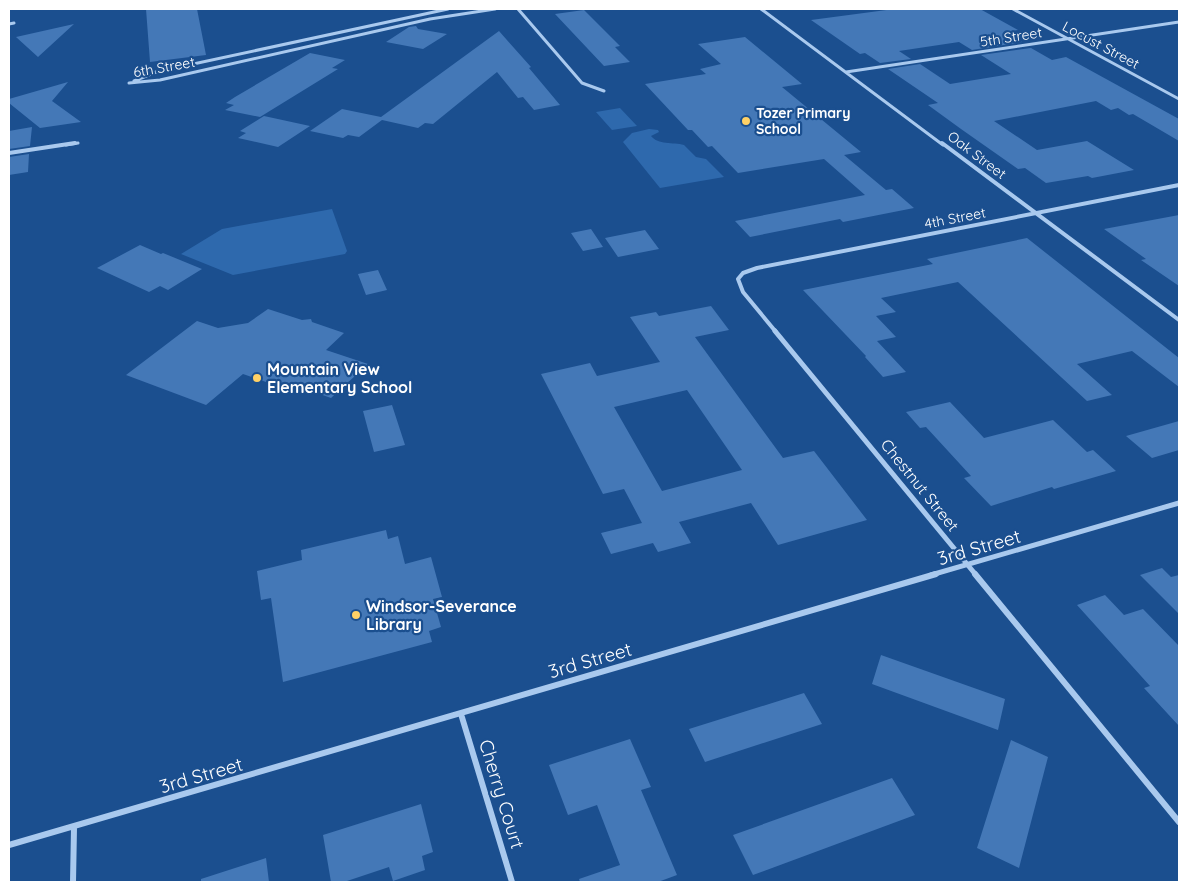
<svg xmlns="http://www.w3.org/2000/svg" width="1188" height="891" viewBox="0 0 1188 891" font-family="Quicksand,sans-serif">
	<rect width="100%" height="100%" fill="#1b4f8f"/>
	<path fill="#2e69ad" d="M620,108L637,126L612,130L596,112Z
		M649,129L658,130L659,132L651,136C658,145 673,142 684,145L696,157L706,159L724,177L660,188L623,142L632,133Z
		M332,209L347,251L345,254L233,275L181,254L222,229Z"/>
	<path fill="#4478b7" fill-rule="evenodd" d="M146,9H197L206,55L150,62Z
		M894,9H980L1018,30L1004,32L1022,42L972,50L959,42L899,51L911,59L880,63L865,53L860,54L811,20Z
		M584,10L620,46L615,47L630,62L604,66L555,14Z
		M74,24L38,57L16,37Z
		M416,26L418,29L447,34L423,49L386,42L409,27Z
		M499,31L531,67L529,68L560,105L534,110L523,97L518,98L497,72L433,124L425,123L418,128L382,120L359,137L348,135L343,138L310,131L342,109L381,117Z
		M745,37L802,84L782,87L861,152L844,155L886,190L892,189L914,208L843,222L840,219L750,237L735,221L865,195L824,159L738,173L712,146L708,147L692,130H688L645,84L706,74L700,69L721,64L698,44Z
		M1031,48L1052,60L1066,57L1179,119V141L1133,114L1129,115L1118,108L1111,110L1096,101L994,121L1037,150L1087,141L1134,170L1092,178L1088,176L1046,183L1025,168L1018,169L961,129L928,105L938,103L888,69L920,64L950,84L1011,74L981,55Z
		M310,53L345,60L332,68L338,69L260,117L225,110L234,105L226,103L235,97Z
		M68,82L52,101L81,122L40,128L9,103V99Z
		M264,116L310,126L278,147L238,138L246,133L240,131Z
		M32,127L30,146L9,149V131Z
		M29,154L28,172L9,175V157Z
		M1179,215V286L1141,260L1146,259L1104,229Z
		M591,229L603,247L583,251L571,233Z
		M645,230L659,249L618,257L605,238Z
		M1027,238L1179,358V387L1132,351L1077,364L1112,395L1087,401L958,282L881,298L896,312L876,316L896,337L877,341L906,372L883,377L865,357L866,356L803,290L933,264L927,259Z
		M140,245L161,254L163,253L202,269L168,290L160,286L149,292L97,268Z
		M378,270L387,290L366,295L358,274Z
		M711,306L729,330L695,337L783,458L814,451L867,520L778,545L751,503L679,522L691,543L658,552L653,543L611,554L601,533L642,523L624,489L603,494L541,374L590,363L597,376L660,362L630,317L656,312L659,316ZM687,390L742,470L662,491L614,407Z
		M268,309L302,320L311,319L312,322L344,333L326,350L368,364L331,398L289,383L283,388L243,374L206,405L126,375L197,321L218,328L248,323Z
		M950,402L984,438L1053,420L1087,452L1093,450L1116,471L1054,489L1052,487L991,506L964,478L971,476L926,427L920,428L906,412Z
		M392,405L405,445L374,452L363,411Z
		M1179,421V450L1152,458L1126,436Z
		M386,530L388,539L398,536L405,564L431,557L442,597L433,599L441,627L429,631L432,642L283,682L271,598L261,600L257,571L302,560L301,550Z
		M1162,568L1171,577L1179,575V614L1140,575Z
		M1105,595L1124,615L1143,609L1179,646V726L1144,688L1150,686L1077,605Z
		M881,655L1005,699L998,730L872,684Z
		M804,693L822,724L705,762L689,729Z
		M630,739L651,787L641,790L677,875L658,882H580L579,879L620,865L597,805L568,815L549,765Z
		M1011,740L1048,757L1019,868L977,848Z
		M892,778L915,815L753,875L733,835Z
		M421,804L433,852L422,856L425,870L393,881L389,867L344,882H331L323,835Z
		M266,858L269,882H201V879Z"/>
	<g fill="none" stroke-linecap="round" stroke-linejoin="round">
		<path stroke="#a9c9ee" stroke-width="3" d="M518,9L582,83L604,91
			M761,9L943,145
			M1013,9L1179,99
			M9,24L14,23
			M846,72L1179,22
			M134,81L156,72L448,9
			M129,83L160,80L430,19L495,9
			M66,145L78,143"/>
		<path stroke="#a9c9ee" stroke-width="4" d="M942,143L1179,320
			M9,153L75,143
			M776,332L743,292L738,279L743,273L757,268L1179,185"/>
		<path stroke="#a9c9ee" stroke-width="5" d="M775,331L976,575
			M931,575L1179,503"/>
		<path stroke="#a9c9ee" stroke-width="6" d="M975,574L1179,822
			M461,714L512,882
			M9,845L936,574
			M73,882L74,828"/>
	</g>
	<g fill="#ffd166" stroke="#1b4f8f" stroke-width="2">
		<circle cx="746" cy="121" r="5"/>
		<circle cx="257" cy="378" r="5"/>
		<circle cx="356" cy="615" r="5"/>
	</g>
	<g text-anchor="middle" stroke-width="4.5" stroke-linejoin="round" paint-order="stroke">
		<g font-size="14" fill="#fff" stroke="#1b4f8f">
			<text transform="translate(1011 37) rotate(-9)" y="5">5th Street</text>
			<text transform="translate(1101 45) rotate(28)" y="5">Locust Street</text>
			<text transform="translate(164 67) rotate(-10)" y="5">6th Street</text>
			<text transform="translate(977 155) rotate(37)" y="5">Oak Street</text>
			<text transform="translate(955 218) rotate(-11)" y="5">4th Street</text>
		</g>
		<g font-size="14" font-weight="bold" fill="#fff" stroke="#1b4f8f" text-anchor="start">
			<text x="756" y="118">Tozer Primary<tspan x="756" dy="16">School</tspan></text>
		</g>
		<g font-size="16" font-weight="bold" fill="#fff" stroke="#1b4f8f" text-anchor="start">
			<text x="267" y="375">Mountain View<tspan x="267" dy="18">Elementary School</tspan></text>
			<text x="366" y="612">Windsor-Severance<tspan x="366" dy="18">Library</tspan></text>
		</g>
		<g font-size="16" fill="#fff" stroke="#1b4f8f">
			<text transform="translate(920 485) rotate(51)" y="6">Chestnut Street</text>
		</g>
		<g font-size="19" fill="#fff" stroke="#1b4f8f">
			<text transform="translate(979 547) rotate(-16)" y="7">3rd Street</text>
			<text transform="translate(590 660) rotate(-16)" y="7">3rd Street</text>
			<text transform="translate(201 775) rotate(-16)" y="7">3rd Street</text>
			<text transform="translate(502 794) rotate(73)" y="7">Cherry Court</text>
		</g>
	</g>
	<rect width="1188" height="891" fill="none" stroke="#ffffff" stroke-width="20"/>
</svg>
